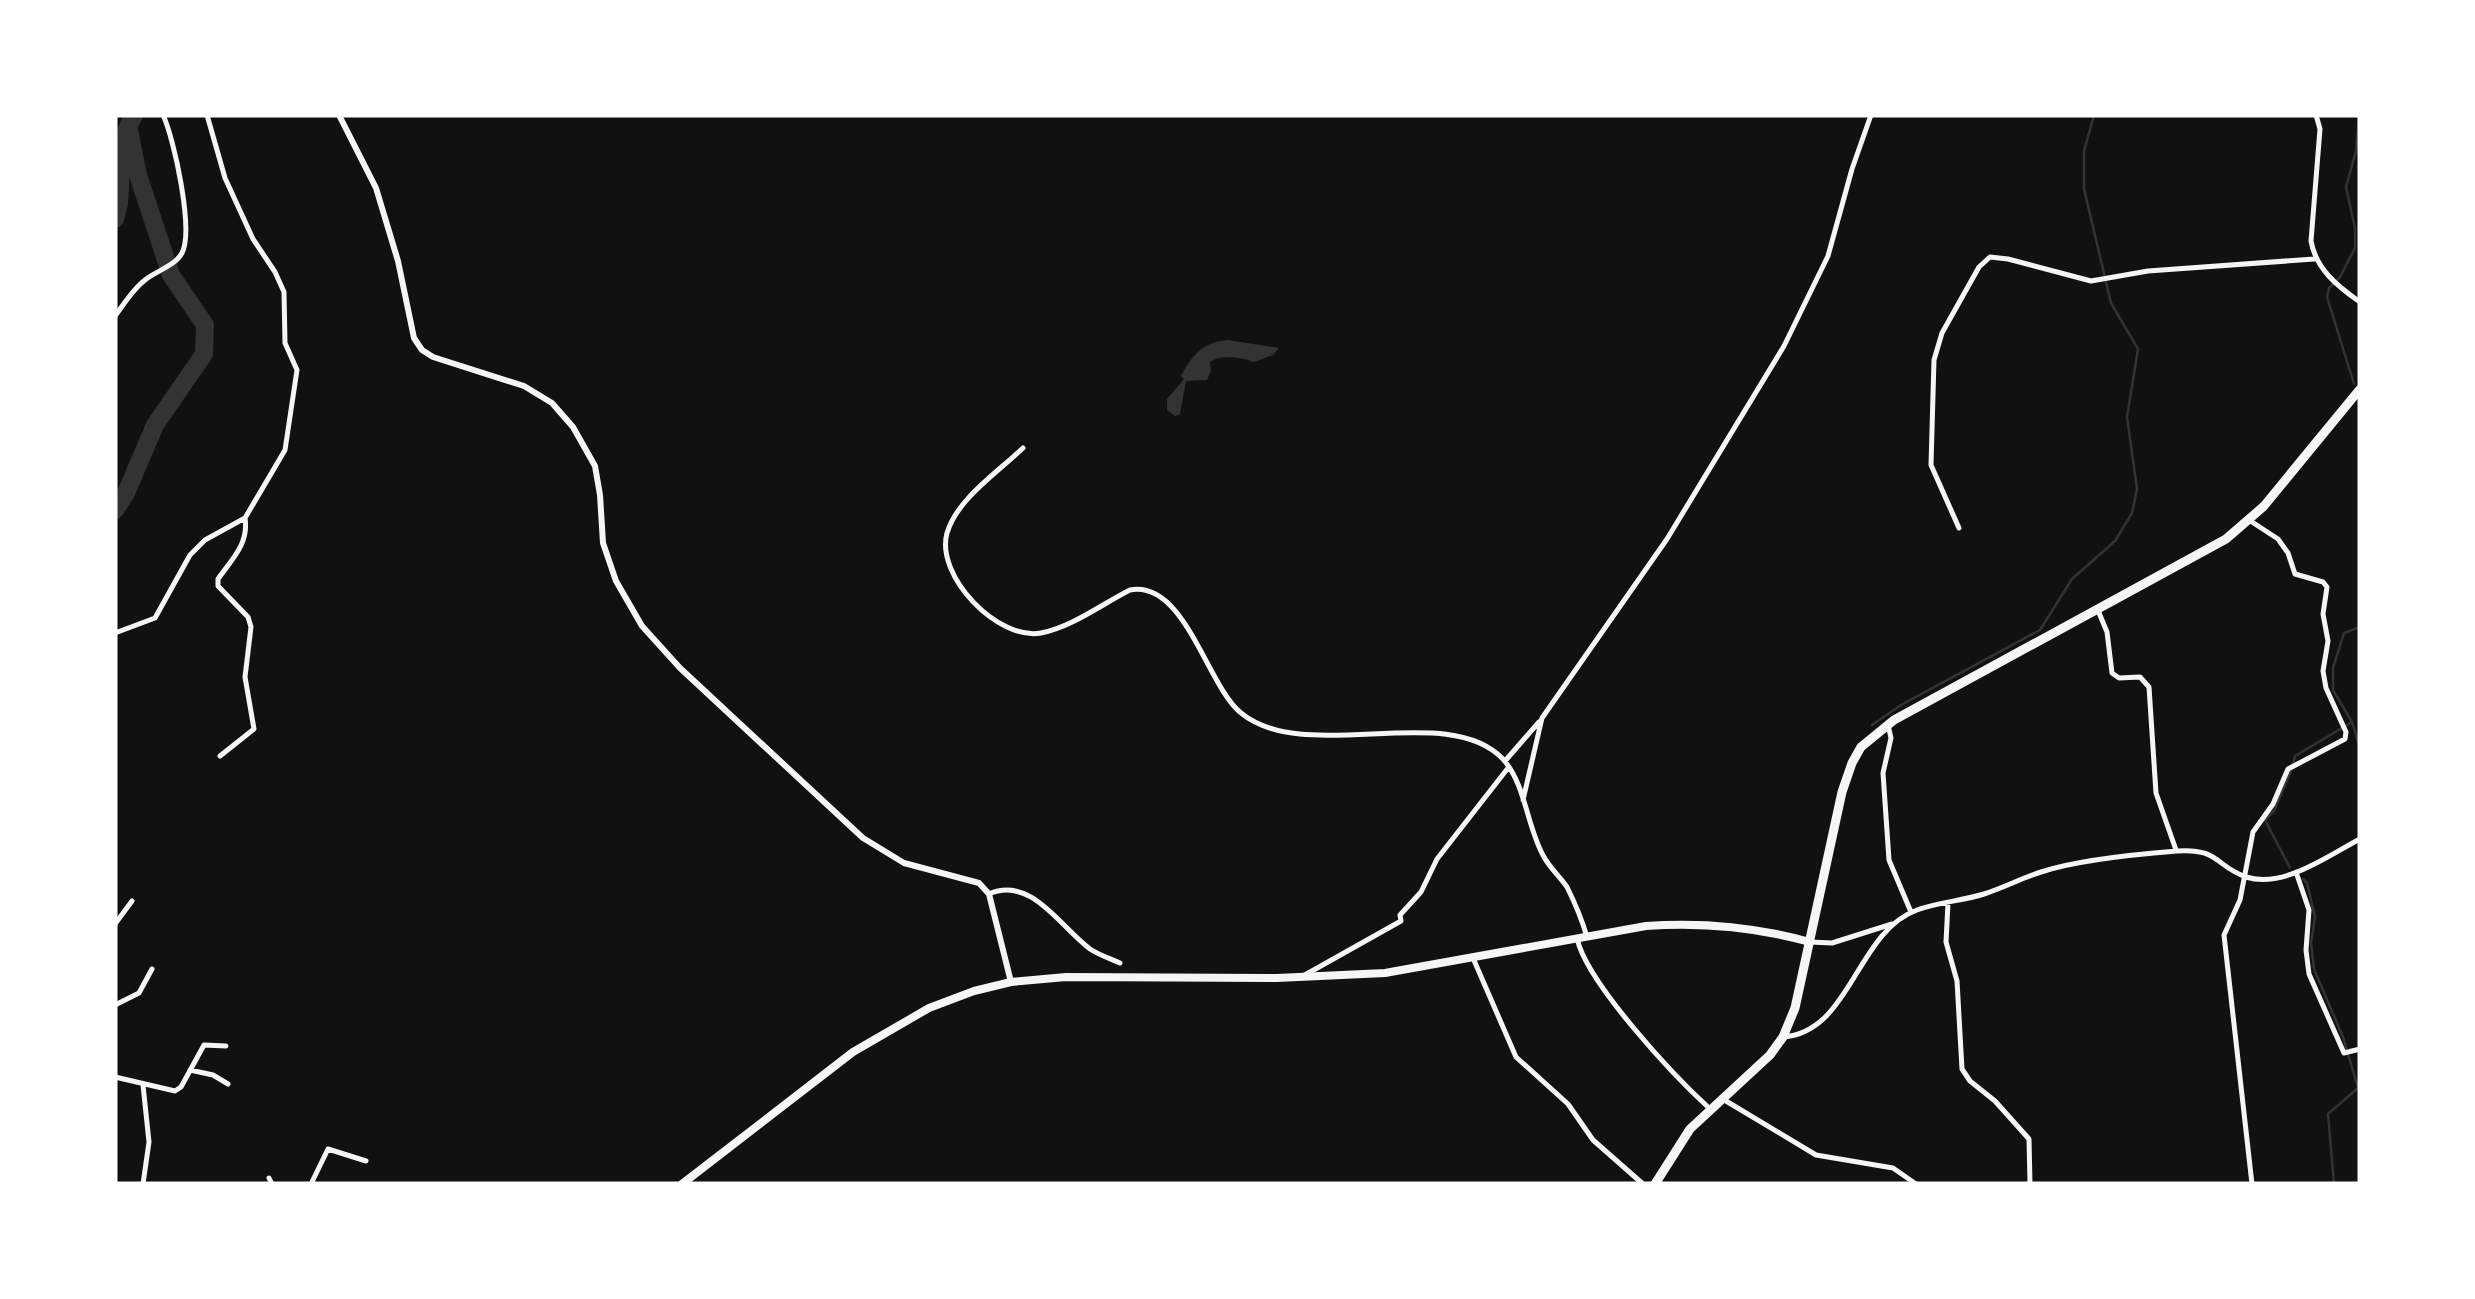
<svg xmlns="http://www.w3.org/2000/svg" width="2475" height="1299" viewBox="0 0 2475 1299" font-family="'Open Sans',sans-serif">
	<rect width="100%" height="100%" fill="#111"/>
	<path fill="#333" d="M1228,340L1279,348L1273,355L1254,362C1240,357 1222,354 1210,362L1211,371L1207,380L1186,381L1180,414L1175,416L1167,410V399L1184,379L1181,376C1192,355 1203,342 1228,340Z"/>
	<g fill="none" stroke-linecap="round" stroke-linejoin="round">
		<path stroke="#333" stroke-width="2.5" d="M2354,384L2327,297L2329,288L2340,277L2355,248V228L2346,187L2356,151L2359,115
			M2360,627L2344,633L2333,668V690L2352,722L2360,748
			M1872,725L1901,705L2040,630L2072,579L2115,541L2132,513L2137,489L2127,417L2138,349L2111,303L2084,189V151L2094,115
			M2293,764L2295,756L2352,722
			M2290,868L2265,820L2274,811L2291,771
			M2303,879L2307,883L2315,917L2311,943L2314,969L2343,1037L2358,1088L2328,1114L2334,1184"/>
		<path stroke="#333" stroke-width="18" d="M115,219L119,204L123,137L134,115
			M115,510L126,493L155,425L204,354L205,325L171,275L138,175L129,130"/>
		<path stroke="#f5f5f5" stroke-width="5" d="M207,115L225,178L253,239L275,272L284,292L285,343L297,370L285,450L245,518C249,544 232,559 218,579V586L248,617L251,627L245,677L254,729L220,756
			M2316,115L2320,129L2311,241C2316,269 2337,286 2360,302
			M115,316C124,304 133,289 145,280C156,271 175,266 182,253C194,230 174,138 163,115
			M1023,448C998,472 957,499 947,533C935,576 998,641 1041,633C1072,627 1102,604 1130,590C1185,580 1207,686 1241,713C1306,766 1447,700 1503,759C1526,785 1527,828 1544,857C1550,868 1560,877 1567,887C1575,903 1582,920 1587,937
			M2249,520L2278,539L2288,553L2295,574L2323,582L2327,587L2323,614L2328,641L2323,671L2326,688L2346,732L2345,739L2288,769L2273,804L2253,832L2240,900L2224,935L2252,1184
			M1959,528L1931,465L1934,360L1942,333L1979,267L1990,257L2008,259L2091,281L2148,271L2314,259
			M2097,608L2107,632L2112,673L2119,678L2140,677L2149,687L2156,793L2176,850
			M115,633L155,618L190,555L205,540L245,518
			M1888,725L1891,738L1883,773L1889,860L1911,912
			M1505,761L1539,722
			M1523,800L1542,718L1667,539L1784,346L1828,256L1852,169L1871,115
			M2296,872L2309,910L2306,950L2309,974L2344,1053L2360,1049
			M989,894C1031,875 1061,928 1090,949C1099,955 1111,959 1120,963
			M1948,903L1946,942L1957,981L1962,1069L1970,1081L1995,1101L2029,1139L2030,1184
			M115,924L132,901
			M1577,938C1586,982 1674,1076 1709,1108
			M1810,942L1832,943L1892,924
			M1473,958L1516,1057L1568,1104L1593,1140L1643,1184
			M1303,976L1401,921L1400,915L1421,892L1437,859L1508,768
			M115,1005L139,993L152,969
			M1783,1037C1851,1032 1856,932 1917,910C1938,902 1962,901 1984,894C2003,888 2022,878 2041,872C2077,860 2139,854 2177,851C2219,848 2215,866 2246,877C2284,889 2329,855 2360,839
			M190,1070L213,1075L228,1084
			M115,1077L175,1091L181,1087L204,1045L226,1046
			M1721,1098L1816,1155L1893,1168L1916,1184
			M269,1178L272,1184
			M143,1184L149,1142L143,1085
			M311,1184L328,1149L366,1161"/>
		<path stroke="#f5f5f5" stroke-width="6" d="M339,115L376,188L398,261L414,338L422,350L433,357L524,386L552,403L573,427L595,466L600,495L603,543L616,581L642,626L680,668L863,838L904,863L979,883L989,894L1011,982"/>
		<path stroke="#f5f5f5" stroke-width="8" d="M682,1184L853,1052L929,1008L974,991L1011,982L1066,977L1277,978L1385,973L1646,926C1702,922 1756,927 1810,942"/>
		<path stroke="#f5f5f5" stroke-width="9" d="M1655,1184L1690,1129L1770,1055L1783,1037L1795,1008L1842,792L1852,763L1861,747L1894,720L2226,539L2264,506L2360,389"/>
	</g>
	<rect width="2475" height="1299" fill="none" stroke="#ffffff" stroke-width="235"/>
</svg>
